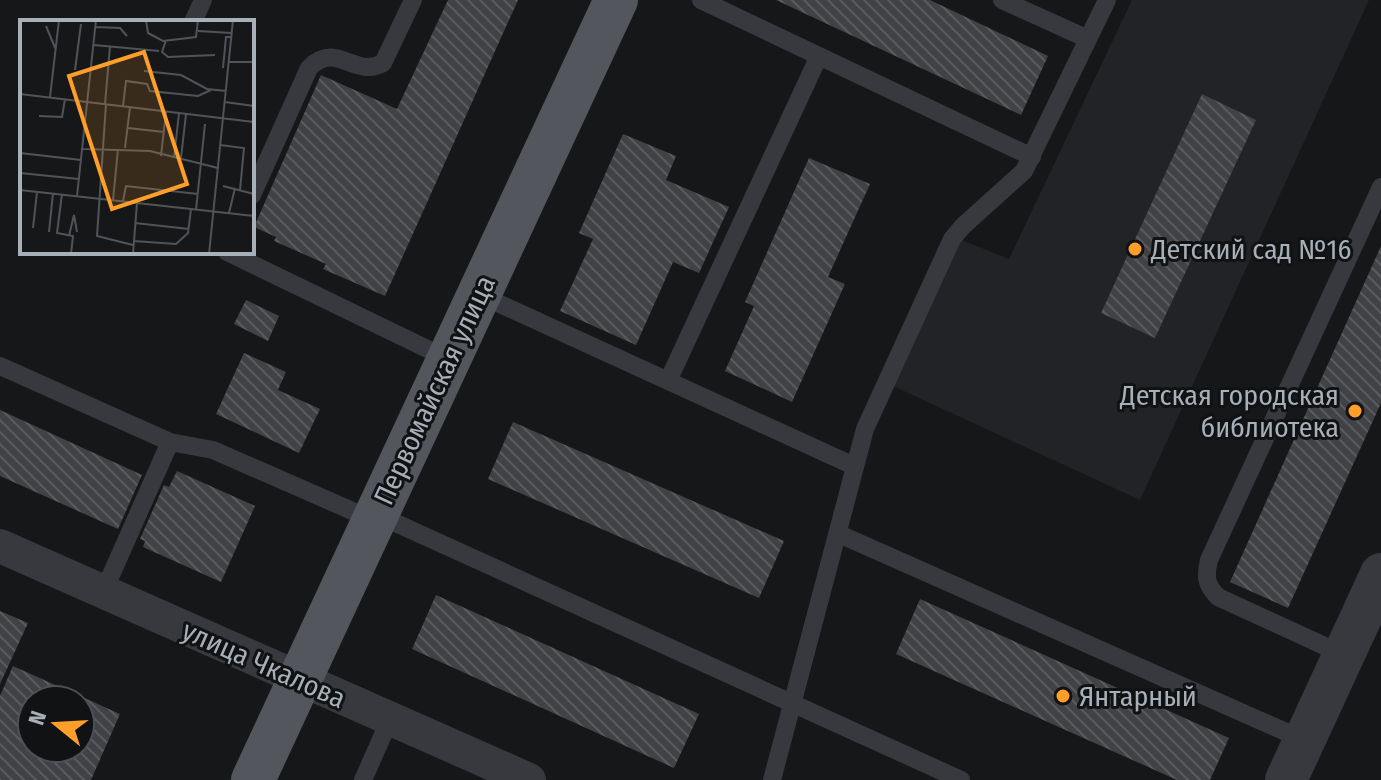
<svg xmlns="http://www.w3.org/2000/svg" width="1381" height="780" viewBox="0 0 1381 780" font-family="'Fira Sans Condensed',sans-serif">
	<defs>
		<pattern id="building-back-hatch" width="6" height="6" patternUnits="userSpaceOnUse" patternTransform="scale(2)"><rect width="6" height="6" fill="#404246"/><path d="M-1 5l2 2M0 0l6 6M5-1l2 2" fill="none" stroke="#595b5f"/></pattern>
	</defs>
	<rect width="100%" height="100%" fill="#161719"/>
	<path fill="#222326" d="M1132,0H1369L1140,500L891,385L959,239L1009,259Z"/>
	<path fill="url(#building-back-hatch)" fill-rule="evenodd" d="M448,0H518L385,296L323,269L326,264L274,241L276,237L254,227L321,75L397,109Z
		M776,0H930L1048,56L1021,115Z
		M1202,94L1256,120L1155,338L1101,313Z
		M623,134L676,156L666,180L729,207L699,273L673,262L636,345L560,311L593,239L579,233Z
		M809,158L870,184L828,277L845,284L792,402L725,371L754,306L745,302Z
		M1381,246V403L1288,608L1230,582Z
		M246,300L279,316L268,341L234,324Z
		M244,353L286,372L278,390L320,409L299,453L216,414Z
		M0,410L142,475L118,529L0,476Z
		M513,422L784,541L759,598L488,479Z
		M177,471L255,506L221,582L143,547L145,541L140,539L164,485L169,487Z
		M436,595L699,714L674,768L412,649Z
		M920,599L1229,738L1210,780H1177L896,654Z
		M0,611L28,623L0,684Z
		M13,666L120,714L91,780H0V696ZM32,700H80V748H32Z"/>
	<g fill="none" stroke-linecap="round" stroke-linejoin="round">
		<path stroke="#37393e" stroke-width="18" d="M701,0L1032,157
			M1002,0L1088,39
			M193,22L203,0
			M252,195L309,68C337,40 354,79 383,63L413,0
			M227,252L448,359
			M478,294L854,466
			M0,366L170,442L213,450L373,520
			M668,381L819,56
			M376,514L961,780
			M839,534L1304,740
			M103,593L170,442
			M1344,655L1218,597C1206,585 1205,577 1209,560L1381,187
			M363,780L390,719
			M772,780L865,429L952,239L963,226L1024,171L1107,0"/>
		<path stroke="#37393e" stroke-width="34" d="M0,546L529,780"/>
		<path stroke="#37393e" stroke-width="42" d="M1286,780L1381,574"/>
		<path stroke="#53565d" stroke-width="44" d="M253,780L616,0"/>
	</g>
	<g fill="#ff9e28" stroke="#111214" stroke-width="3">
		<circle cx="1135" cy="249" r="8"/>
		<circle cx="1355" cy="411" r="8"/>
		<circle cx="1063" cy="696" r="8"/>
	</g>
	<g text-anchor="middle" stroke-width="6" stroke-linejoin="round" paint-order="stroke">
		<g font-size="28" fill="#a7afb9" stroke="#111214" text-anchor="start">
			<text x="1151" y="259">Детский сад №16</text>
			<text x="1339" y="405" text-anchor="end">Детская городская<tspan x="1339" dy="32">библиотека</tspan></text>
			<text x="1079" y="706">Янтарный</text>
		</g>
		<g font-size="28" fill="#a7afb9" stroke="#111214">
			<text transform="translate(434 390) rotate(-65)" y="10">Первомайская улица</text>
			<text transform="translate(264 664) rotate(24)" y="10">улица Чкалова</text>
		</g>
	</g>
	<g transform="translate(20 20)">
		<rect width="234" height="234" fill="#161719"/>
		<path fill="none" stroke="#505459" stroke-width="2" d="M126,0L128,13L143,21L176,17L178,0M26,6L36,30M76,7L100,8L107,16M178,11L212,13M146,20L142,32L148,37L195,35M74,25L139,31M209,42H234M203,48L206,17H211M55,50L61,4M124,51L161,55L187,69L206,71M0,74L234,102M30,77L39,0M205,82L234,86M85,84L90,26M86,84L77,216L113,225M103,86L106,61L127,64L130,71L178,76L191,70M19,96L42,97L45,79M108,108L144,112M200,125L224,128L220,170M105,128L110,87M63,129L130,131L198,148M0,133L61,140M141,136L146,92M154,138L159,93M161,138L166,94M0,153L59,159M203,166L234,174M0,170L234,196M42,174L37,213L53,216L51,234M57,176L76,0M93,180L98,129M103,181L106,166L178,174M176,190L185,104M209,193L215,168M115,203L169,209M13,208L17,172M29,212L33,173M49,216L54,195L57,212M114,221L156,224L168,213L171,189M113,234L117,183M189,234L213,0"/>
		<path fill="#ff9e28" fill-opacity="0.15" stroke="#ff9e28" stroke-width="4" d="M124,32L167,164L92,189L49,56Z"/>
		<rect width="234" height="234" fill="none" stroke="#a7afb9" stroke-width="4"/>
	</g>
	<g transform="translate(56 724) rotate(288)"><circle r="38" fill="#111214" stroke="#4d5156" stroke-width="2"/>
	<path d="M0-6L14 30L0 20L-14 30Z" fill="#ff9e28"/>
	<text y="-12" font-size="22" font-weight="bold" text-anchor="middle" fill="#a7afb9">N</text>
	</g>
</svg>
